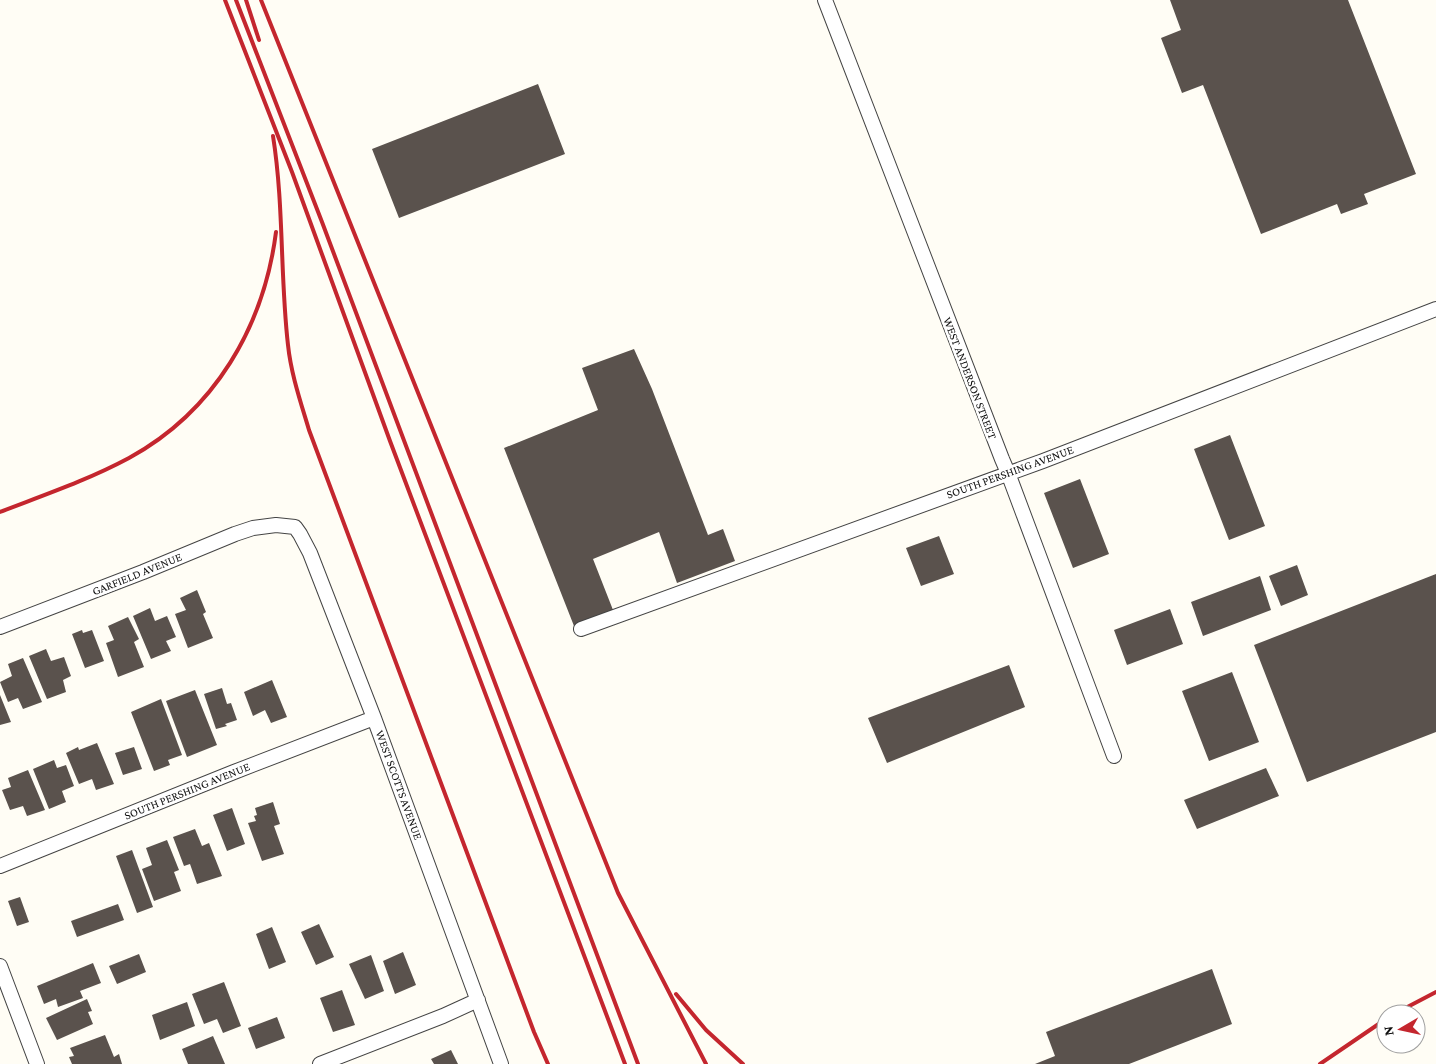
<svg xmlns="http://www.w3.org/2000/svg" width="1436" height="1064" viewBox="0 0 1436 1064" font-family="'Crimson Pro',serif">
	<rect width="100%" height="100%" fill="#fffdf5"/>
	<path fill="#5a524d" d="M1170,0H1348L1416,174L1364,194L1368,204L1341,214L1337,204L1261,234L1203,85L1182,93L1161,38L1181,30Z
		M538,84L565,154L399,218L372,149Z
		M634,349L652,389L708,535L723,529L735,561L677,583L659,532L593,559L613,610L574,626L504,448L598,410L582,368Z
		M1230,435L1265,526L1229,540L1194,449Z
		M1080,479L1109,554L1073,568L1044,493Z
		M939,536L954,574L921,586L906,548Z
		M1297,565L1308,595L1281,606L1269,576Z
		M1436,574V732L1307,782L1254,645Z
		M1260,576L1271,610L1203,636L1191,602Z
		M197,590L206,612L203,614L213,638L188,648L175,614L186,610L180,598Z
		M150,608L155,621L167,616L176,637L166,641L171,651L151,659L133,616Z
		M1170,609L1183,644L1127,665L1114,630Z
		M128,617L139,639L134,642L144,667L118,677L106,643L114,640L108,626Z
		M82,630L83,633L92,630L104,661L85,668L72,634Z
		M46,649L51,661L64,657L71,676L63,680L66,692L47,699L29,656Z
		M23,658L42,702L23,709L18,698L8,702L0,682L12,676L8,664Z
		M1009,665L1025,707L887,763L868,718Z
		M1232,672L1259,742L1209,761L1182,691Z
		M272,680L287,717L271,723L265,710L253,716L244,692Z
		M222,688L227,704L231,703L237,720L225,724L227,726L216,729L204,694Z
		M195,690L217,745L187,757L166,701Z
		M0,695L11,722L0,725Z
		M161,699L182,755L168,760L170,765L154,771L131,712Z
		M97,743L114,784L96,790L92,779L79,784L66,753L78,747L79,750Z
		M134,747L142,769L123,775L115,753Z
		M54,760L57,768L66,765L74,786L62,791L66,802L49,809L33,769Z
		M1266,768L1279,796L1197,829L1184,800Z
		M28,770L45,810L27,816L23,806L10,810L2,790L11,787L8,778Z
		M273,802L280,824L274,826L284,854L262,861L248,823L256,821L254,816L257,815L255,808Z
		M232,808L245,844L227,851L213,815Z
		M195,829L202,846L209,843L222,876L197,884L190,864L184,866L173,837Z
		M167,840L179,870L174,872L181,891L154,901L142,869L152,865L146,848Z
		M132,850L153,907L137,913L116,856Z
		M20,897L29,922L17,926L8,901Z
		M118,904L124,920L77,937L71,921Z
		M319,924L334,957L316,965L301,932Z
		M272,927L286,962L269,969L256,934Z
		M403,952L416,985L395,994L383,961Z
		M139,954L146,972L117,984L109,966Z
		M371,955L384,991L365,999L349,964Z
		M93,963L101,983L80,991L83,998L58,1007L56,999L44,1004L37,986Z
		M1212,969L1232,1024L1129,1064H1035L1055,1056L1046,1032Z
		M224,982L241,1026L223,1033L217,1019L204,1024L192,994Z
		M342,990L355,1025L333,1032L320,998Z
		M87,999L92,1011L88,1012L93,1024L57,1040L46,1018Z
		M187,1002L195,1026L160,1040L152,1015Z
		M277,1017L285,1038L256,1049L248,1028Z
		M105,1035L114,1057L119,1054L122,1064H72L69,1057L74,1056L70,1048Z
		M213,1036L225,1064H188L182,1049Z
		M451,1050L458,1064H434L431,1059Z"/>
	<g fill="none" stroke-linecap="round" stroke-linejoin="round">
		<defs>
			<path id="street" d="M825,0L1002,459L1008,473L1114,756
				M0,627L143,572L235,534L253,528L276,525L295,527L300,534L310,553L374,718L501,1064
				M581,629L1043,461L1436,309
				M0,866L234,772L374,718
				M0,966L37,1064
				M320,1064L443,1016L478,1000"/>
		</defs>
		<use href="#street" stroke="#444" stroke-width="16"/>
		<use href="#street" stroke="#fff" stroke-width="14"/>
		<path stroke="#c4262e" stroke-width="4" d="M225,0L292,172L390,441L625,1064
			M236,0L322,222L638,1064
			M246,0L259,40
			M261,0L618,893L706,1064
			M273,136C284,205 280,276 288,345C291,374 301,403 309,430L534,1032L548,1064
			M0,512C44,495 88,480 129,458C215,411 264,326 276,232
			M676,994L706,1030L743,1064
			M1394,1014L1436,992
			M1320,1064L1386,1019"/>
	</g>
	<g text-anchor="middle" stroke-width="5" stroke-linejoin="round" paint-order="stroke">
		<g font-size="12" fill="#111" stroke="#fff">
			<text transform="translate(970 378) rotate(69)" y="4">WEST ANDERSON STREET</text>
			<text transform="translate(1010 472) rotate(-20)" y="4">SOUTH PERSHING AVENUE</text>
			<text transform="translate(137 574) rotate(-22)" y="4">GARFIELD AVENUE</text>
			<text transform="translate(399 785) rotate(70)" y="4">WEST SCOTTS AVENUE</text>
			<text transform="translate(187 791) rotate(-22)" y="4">SOUTH PERSHING AVENUE</text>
		</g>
	</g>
	<g transform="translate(1401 1029) rotate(261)"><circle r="24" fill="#ffffff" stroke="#a0a0a0"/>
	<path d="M0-4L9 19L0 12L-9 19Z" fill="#c4262e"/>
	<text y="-8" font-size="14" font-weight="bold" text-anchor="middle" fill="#111111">N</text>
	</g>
</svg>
